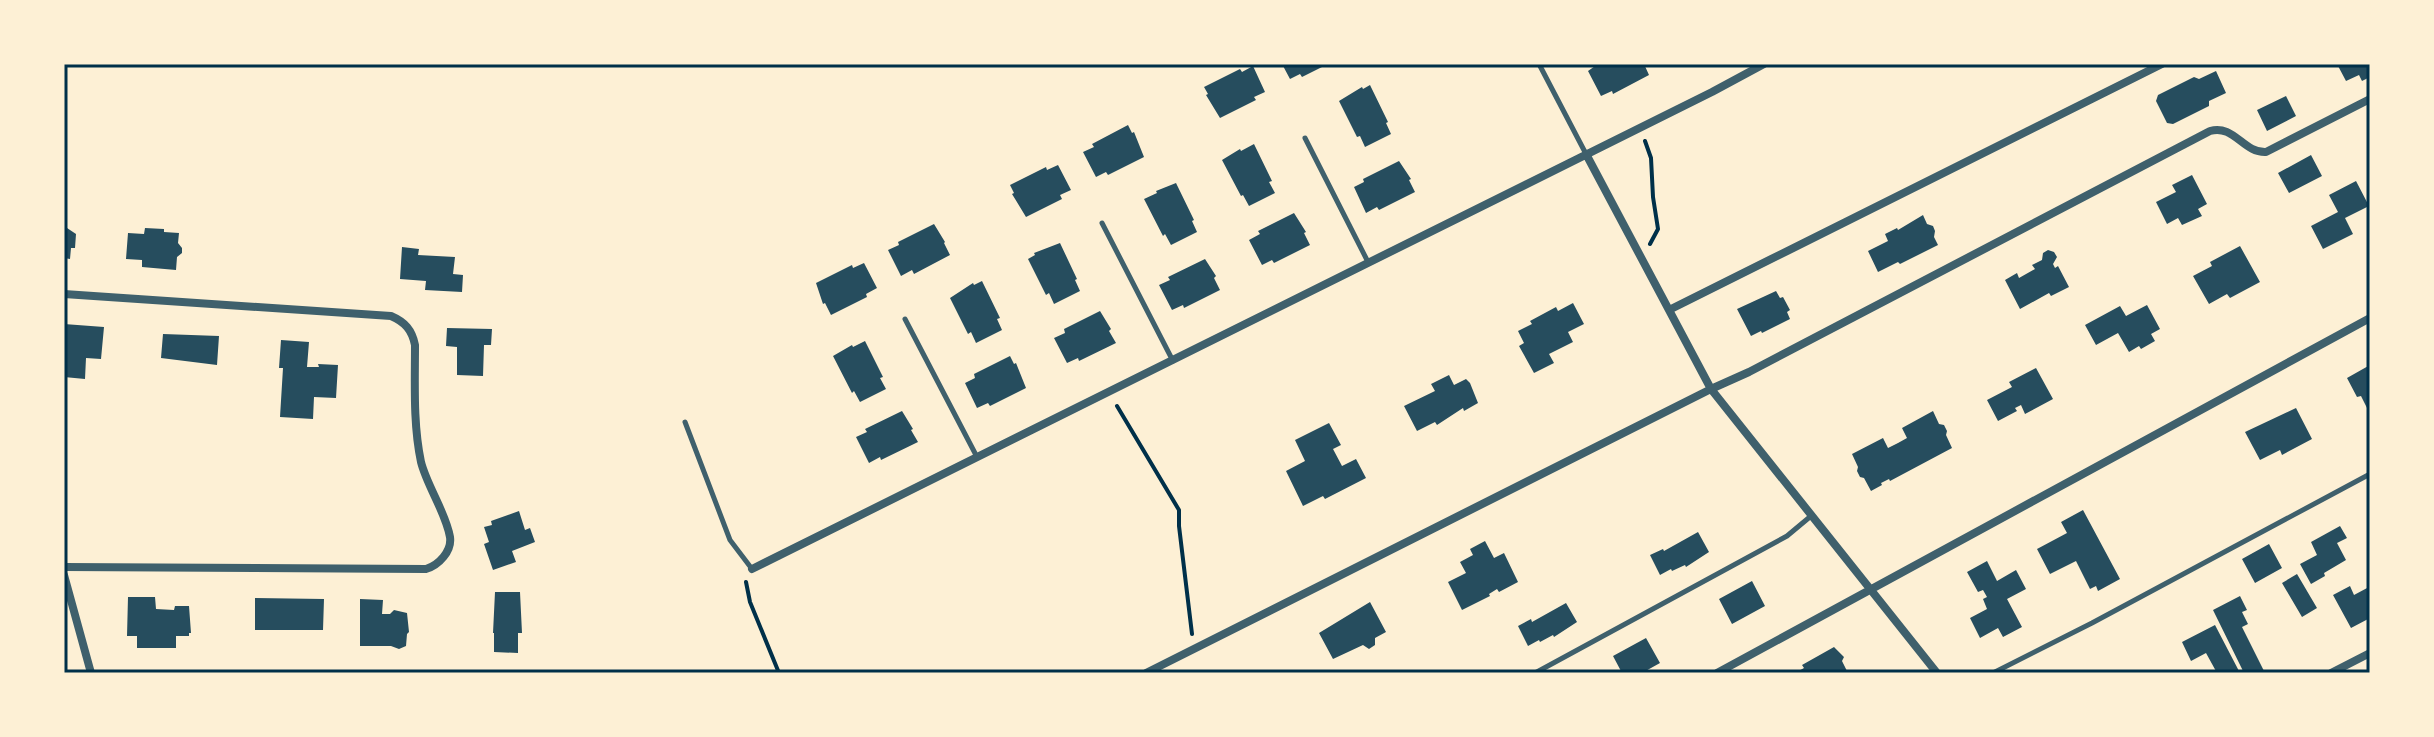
<svg xmlns="http://www.w3.org/2000/svg" width="2434" height="737" viewBox="0 0 2434 737" font-family="Cabin,sans-serif">
	<rect width="100%" height="100%" fill="#fdf0d5"/>
	<path fill="#264d5e" d="M1282,64H1328L1302,77L1300,74L1290,79Z
		M1598,64H1644L1649,75L1613,94L1612,91L1601,96L1588,71Z
		M2337,64H2370V77L2362,81L2359,75L2346,81Z
		M1253,66L1265,92L1254,97L1256,100L1220,118L1206,95L1208,94L1204,87L1240,69L1242,72Z
		M2216,71L2226,93L2209,101V106L2173,124L2167,123L2156,101L2158,95L2194,77L2199,79Z
		M1370,85L1388,122L1386,123L1391,134L1365,147L1360,136L1357,137L1339,101L1362,87L1363,89Z
		M2286,96L2296,116L2267,131L2257,110Z
		M1128,125L1132,133L1134,132L1144,157L1108,175L1106,172L1096,177L1083,152L1094,147L1092,144Z
		M1254,144L1272,181L1269,182L1275,193L1249,206L1243,195L1241,196L1222,160L1240,149L1241,151Z
		M2311,155L2322,176L2289,193L2278,173Z
		M1399,161L1411,179L1409,180L1415,192L1379,210L1377,207L1366,213L1354,187L1364,182L1363,179Z
		M1058,165L1071,190L1060,195L1062,199L1026,217L1012,194L1014,193L1010,185L1046,167L1047,170Z
		M2192,175L2207,204L2198,209L2202,216L2182,225L2178,218L2167,224L2156,202L2176,192L2172,185Z
		M2356,181L2369,206L2345,218L2353,234L2323,249L2311,226L2338,212L2329,195Z
		M1176,183L1194,220L1192,221L1197,232L1171,245L1165,234L1163,236L1144,199L1157,193L1156,191Z
		M1294,213L1306,232L1304,233L1310,245L1274,263L1272,260L1262,265L1249,240L1260,234L1258,231Z
		M1923,215L1927,224L1933,226L1935,231L1934,237L1938,245L1900,264L1898,262L1878,272L1868,251L1888,241L1885,234L1897,228L1898,230Z
		M934,224L945,242L944,243L950,255L914,274L912,270L901,276L888,250L899,245L898,242Z
		M64,226L76,234L75,248H71L70,259L64,258Z
		M145,228L164,229V232L179,233L178,243L182,248V253L177,257L176,270L142,267V260L126,259L128,233L144,234Z
		M1060,243L1077,279L1075,280L1080,291L1054,304L1049,293L1046,295L1028,259L1035,255L1034,253Z
		M2240,246L2260,282L2230,298L2227,294L2209,304L2193,276L2212,266L2210,262Z
		M402,247L419,249L418,255L455,257L453,274L463,275L462,292L425,290L426,281L400,279Z
		M2048,250L2054,252L2057,257L2053,264L2055,268L2058,266L2069,287L2051,296L2049,293L2020,309L2005,280L2017,273L2019,278L2035,269L2032,265L2042,260L2043,253Z
		M1205,259L1216,276L1214,278L1220,290L1184,308L1183,305L1172,310L1159,285L1170,280L1168,277Z
		M864,263L877,288L866,294L867,297L831,315L825,303L823,304L816,283L852,265L853,268Z
		M982,281L1000,318L997,319L1002,330L976,343L971,332L968,334L950,298L973,283L974,285Z
		M1776,291L1780,298L1783,297L1790,310L1787,312L1790,319L1762,333L1761,331L1751,336L1737,309Z
		M1573,303L1584,324L1568,332L1573,342L1549,354L1554,363L1534,373L1519,346L1524,343L1518,331L1532,324L1530,321L1556,307L1558,311Z
		M2147,305L2160,329L2151,334L2155,341L2141,349L2139,346L2129,352L2118,333L2096,345L2085,325L2120,306L2126,316Z
		M1100,311L1111,329L1109,331L1116,343L1079,361L1078,358L1067,363L1054,338L1065,333L1064,329Z
		M64,324L104,327L101,359L86,358L85,379L64,377Z
		M447,328L492,329L491,345H484L483,376L457,375V347L446,346Z
		M163,334L219,336L217,365L161,358Z
		M281,340L309,342L307,367H319L318,364L338,365L336,398L314,397L313,419L280,417L283,368H279Z
		M865,341L883,377L880,378L886,389L860,402L854,391L852,393L833,356L852,345L853,347Z
		M1010,356L1014,364L1016,363L1026,388L990,406L988,403L977,408L965,383L975,378L974,374Z
		M2370,365V414L2361,396L2357,397L2347,378Z
		M2036,368L2053,399L2025,414L2021,405L2015,408L2017,411L1998,421L1987,400L2012,387L2009,382Z
		M1449,375L1454,385L1466,379L1470,383L1478,403L1464,411L1463,408L1437,425L1435,422L1417,431L1404,406L1435,391L1431,384Z
		M2296,408L2312,439L2282,455L2280,450L2260,460L2245,432Z
		M902,411L913,429L911,430L918,442L881,460L880,457L869,463L856,437L867,432L865,429Z
		M1933,411L1939,424L1944,425L1947,431L1946,435L1952,448L1890,481L1889,479L1881,483L1882,485L1871,491L1864,478L1860,477L1857,471L1858,467L1852,454L1883,438L1888,448L1898,443L1907,438L1902,428Z
		M1329,423L1341,445L1333,449L1342,466L1356,459L1366,478L1325,499L1323,496L1303,506L1286,471L1305,461L1295,440Z
		M2083,510L2120,579L2098,591L2096,586L2090,589L2076,561L2050,574L2037,549L2067,533L2061,522Z
		M519,511L525,530L530,528L535,542L512,551L516,562L493,570L484,544L489,542L484,527L492,525L491,521Z
		M2340,526L2347,538L2337,543L2346,560L2324,573L2325,576L2311,584L2300,564L2317,555L2311,542Z
		M1698,532L1709,552L1686,567L1685,565L1672,571L1671,569L1660,575L1650,555L1663,549L1664,551Z
		M1485,541L1494,558L1504,553L1518,582L1499,592L1497,589L1489,594L1490,596L1462,610L1448,582L1466,573L1460,562L1473,555L1470,549Z
		M2269,544L2282,568L2255,583L2242,559Z
		M1987,561L1997,581L2016,570L2026,589L2007,599L2022,627L2003,637L1998,628L1980,638L1970,618L1987,609L1983,599L1987,597L1983,590L1978,592L1967,572Z
		M2297,574L2317,608L2302,617L2282,583Z
		M1752,581L1765,606L1732,624L1719,599Z
		M2350,586L2354,595L2369,587L2370,590V618L2351,628L2333,595Z
		M495,592H520L522,633H518V653L494,652V633H493Z
		M2240,596L2247,610L2242,612L2248,624L2242,627L2265,673H2244L2213,610Z
		M128,597H155L156,609L174,610L175,606H189L191,633H189V636H176V648H137V636H127Z
		M255,598L324,599L323,630H255Z
		M360,599L383,600L382,614H390L394,610L407,613L409,632L407,634L406,646L399,649L391,646H360Z
		M1370,602L1386,632L1375,638V645L1369,649L1363,645L1333,659L1319,633Z
		M1566,603L1577,622L1554,637L1553,635L1540,642L1539,640L1528,646L1518,626L1531,619L1532,622Z
		M2215,625L2240,673H2217L2206,653L2191,661L2182,642Z
		M1646,638L1660,663L1642,673H1622L1613,656Z
		M1834,647L1844,657L1842,661L1848,673H1795L1804,668L1802,665Z"/>
	<g fill="none" stroke-linecap="round" stroke-linejoin="round">
		<path stroke="#003049" stroke-width="4" d="M1645,141L1651,158L1653,197L1658,229L1650,244
			M1117,406L1179,510V526L1192,634
			M746,582L750,602L779,673"/>
		<path stroke="#3f606c" stroke-width="5" d="M1539,64L1586,154
			M1305,138L1368,262
			M1102,223L1173,361
			M905,319L977,457
			M685,422L730,540L752,569
			M1535,673L1787,536L1811,516
			M1993,673L2092,623L2370,474"/>
		<path stroke="#3f606c" stroke-width="8" d="M1586,154L1711,389L1937,673
			M64,294L391,316C405,322 412,330 415,345C415,384 413,424 421,462C427,486 446,513 450,537C452,551 439,565 426,569L64,567
			M1669,310L2162,64
			M752,569L1712,92L1764,64
			M64,575L91,673
			M1146,673L1711,389L1749,372L2210,131C2234,124 2243,153 2266,152L2370,99
			M1717,673L2370,318
			M2331,673L2370,653"/>
	</g>
	<rect width="2434" height="737" fill="none" stroke="#fdf0d5" stroke-width="132"/>
	<rect x="66" y="66" width="2302" height="605" fill="none" stroke="#003049" stroke-width="3"/>
</svg>
